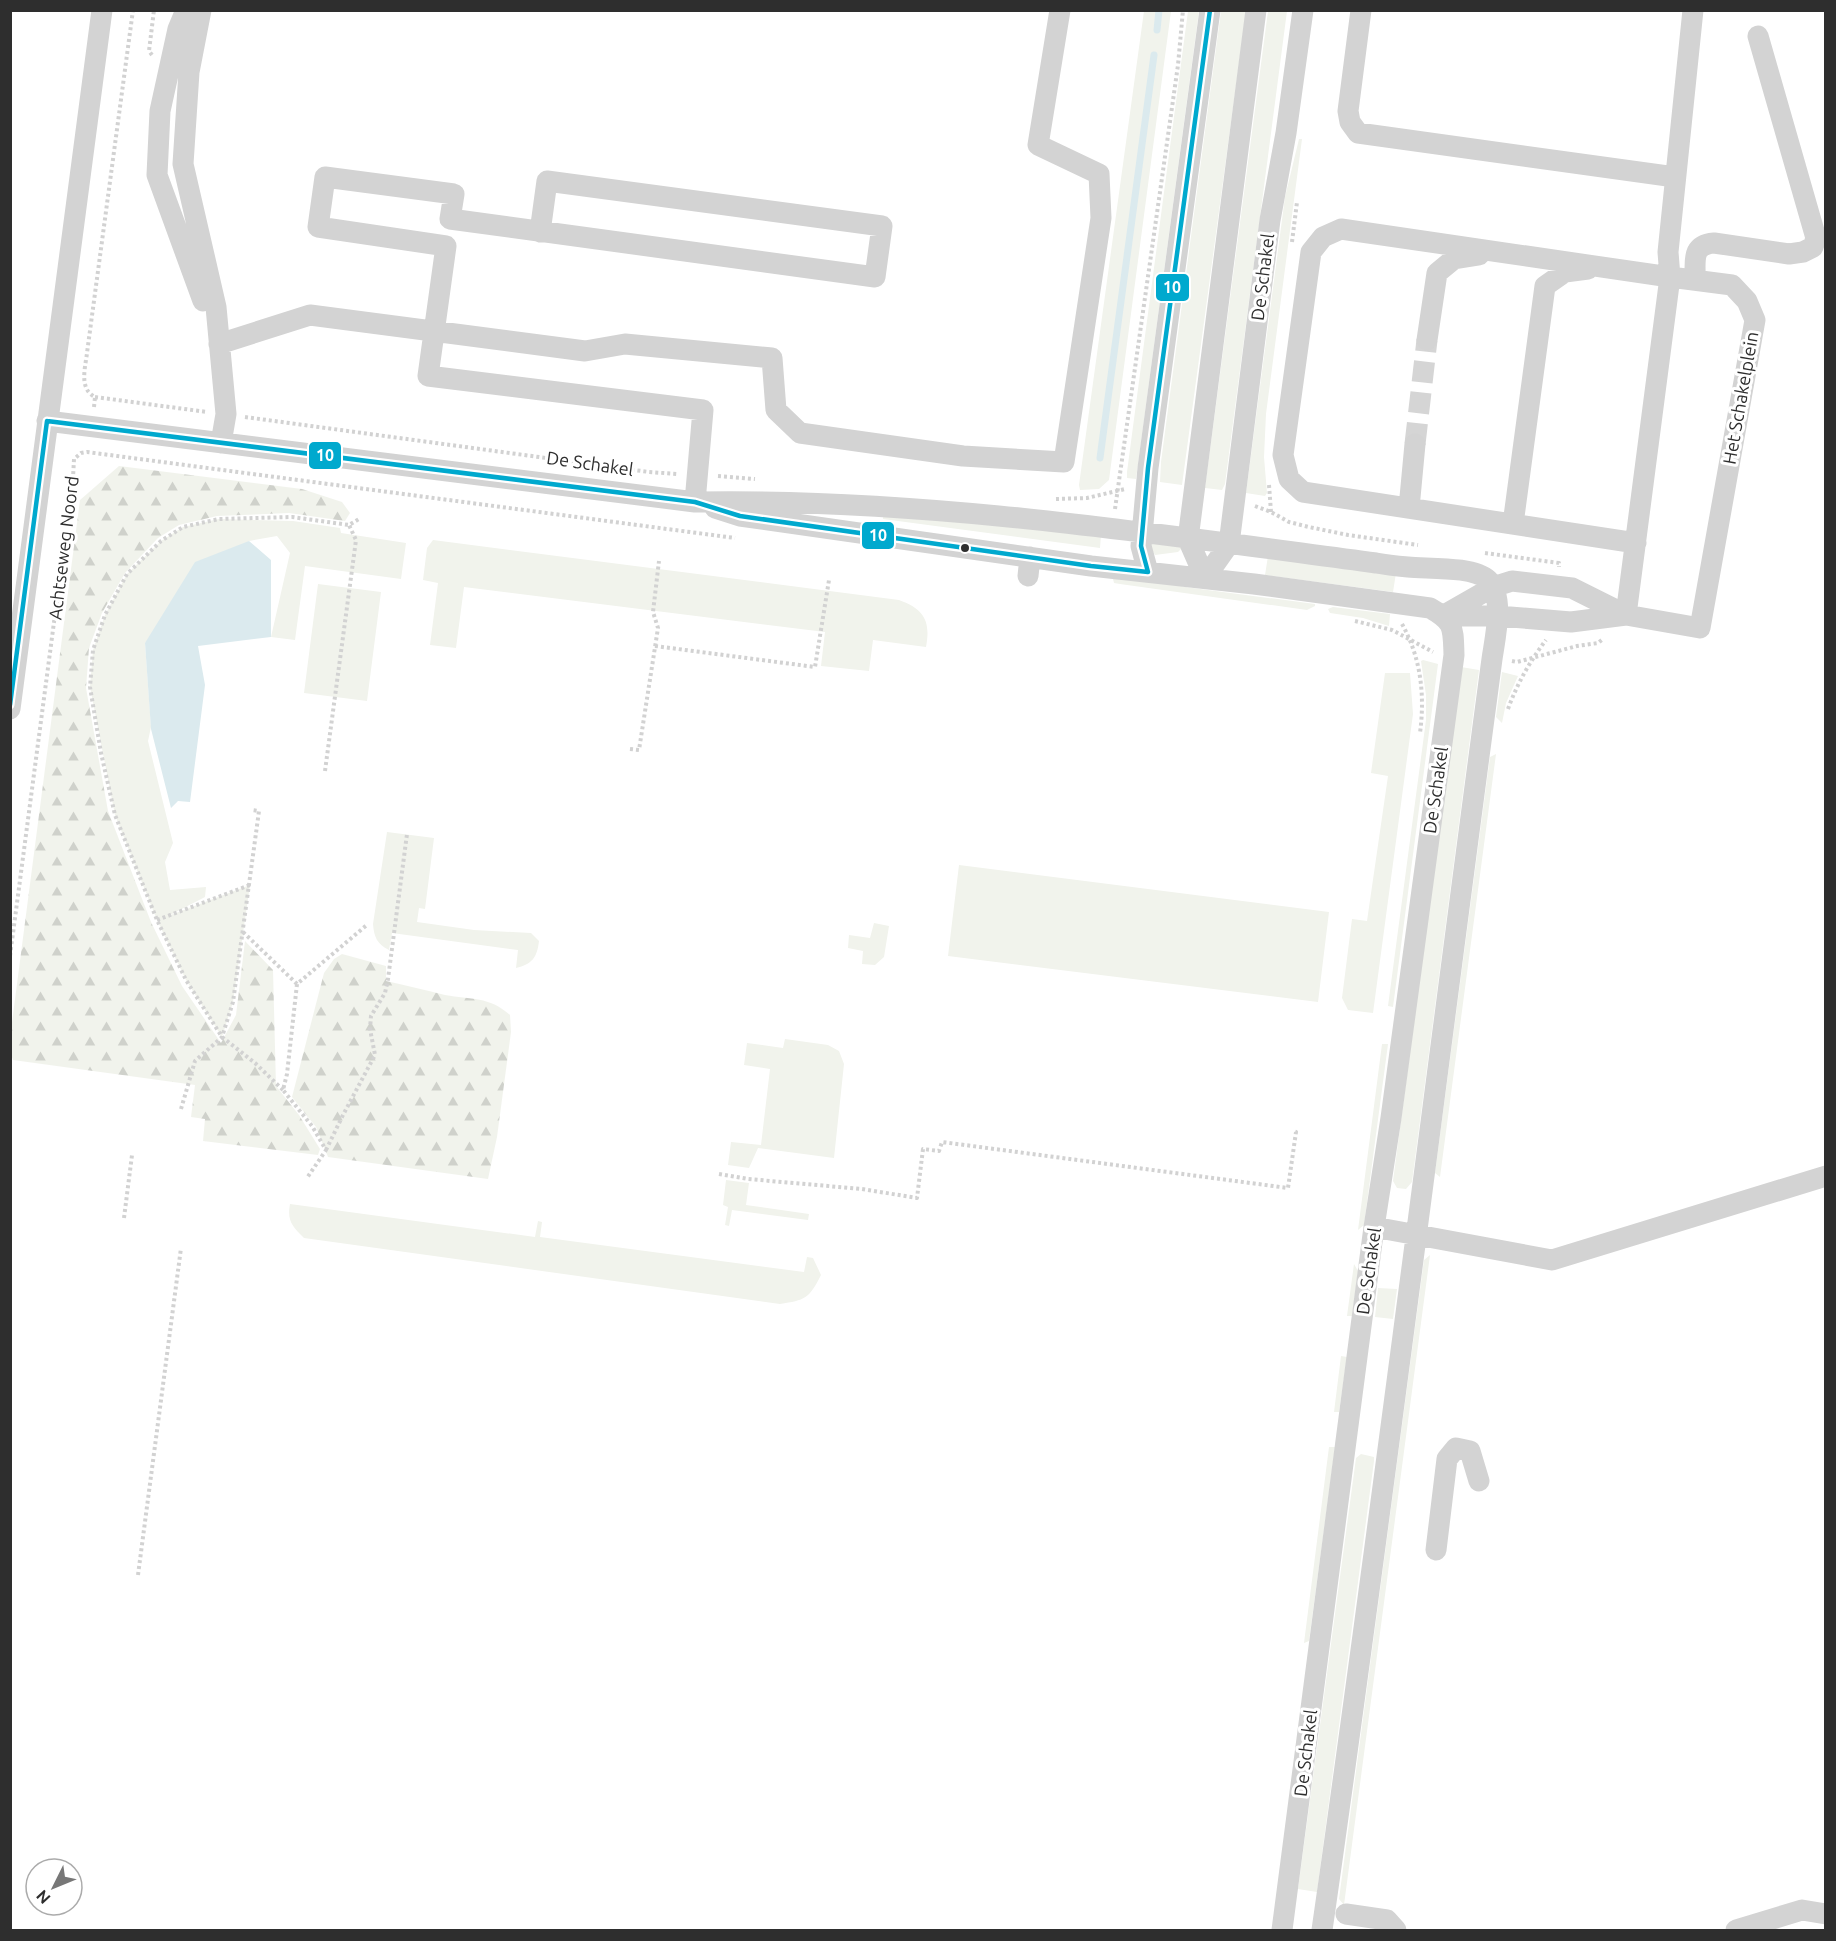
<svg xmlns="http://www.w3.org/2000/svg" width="1836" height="1941" viewBox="0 0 1836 1941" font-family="Ubuntu,sans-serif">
	<defs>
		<pattern id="forest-firs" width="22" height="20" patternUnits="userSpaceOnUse" patternTransform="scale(1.5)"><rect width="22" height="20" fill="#f1f3ec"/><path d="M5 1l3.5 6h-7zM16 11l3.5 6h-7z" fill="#cfd1cb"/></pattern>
	</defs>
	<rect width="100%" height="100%" fill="#fff"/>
	<path fill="#f1f3ec" d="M1144,11H1171L1109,480L1099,489L1080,490L1079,485Z
		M1188,11H1199L1136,479L1127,478V472Z
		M1221,11H1246L1182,485L1160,482L1161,462Z
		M1268,11H1287L1225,484L1222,490L1205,488Z
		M1299,139H1302L1266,414L1264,457L1267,493L1265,496L1246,493L1285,197Z
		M883,515L1101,535L1100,548L883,519Z
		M219,519L293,521L340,528L341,533L406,543L401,579L305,566L295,640L271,637L290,553L277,536L249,541L145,643L151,727L148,741L173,843L165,862L170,890L206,887L205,897L168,916L250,885L233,1002L222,1037L186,980L157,920L115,815L90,687L93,650L105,615L127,574L161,541L183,527Z
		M433,540L899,600C924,609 931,621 926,647L873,640L869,671L821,666L825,632L464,587L456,648L430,645L438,583L423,580L427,548Z
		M1149,541L1179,545L1182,548L1178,552L1155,555L1150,547Z
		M1268,556L1396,573L1393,592L1265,575Z
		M1113,573L1154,579L1185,587L1315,604V606L1307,610L1120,584L1114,583L1113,579Z
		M318,584L381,592L367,701L304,693Z
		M1333,607L1390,614L1389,626L1363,618L1330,613L1328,609Z
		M1423,660L1438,664L1393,1007L1388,1006L1426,720V695L1421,661Z
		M1461,667L1479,670L1412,1182L1406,1189L1397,1188L1393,1181Z
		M1502,672L1518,676L1506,703L1502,723L1496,717Z
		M1385,673H1410L1413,714L1373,1013L1348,1010L1342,998L1352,919L1367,921L1388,776L1371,773Z
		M1496,754L1440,1177L1435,1173L1490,757Z
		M387,832L434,838L425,909L419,908L417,922L474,930L531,933L539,941C537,958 532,964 516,968L518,950L392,933L389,950C377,944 374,937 373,924Z
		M959,865L1329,912L1318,1002L948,956Z
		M874,923L889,926L884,957L875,965L862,964L863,951L848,948L849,935L870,938Z
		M785,1039L828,1045L839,1051L844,1064L834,1158L758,1148L749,1168L728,1165L731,1142L761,1145L770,1069L744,1065L747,1043L783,1048Z
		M1382,1044H1388L1364,1225L1358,1230Z
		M726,1180L749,1183L746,1205L809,1214L808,1220L732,1210L729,1226L725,1225L728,1207L723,1205Z
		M290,1204L535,1237L538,1221L542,1222L540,1237L804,1272L807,1257L813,1258L821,1275C809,1299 805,1300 780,1304L304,1238C292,1226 287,1221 290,1204Z
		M1430,1255L1344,1905L1339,1899L1424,1260Z
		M1354,1264L1358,1271L1352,1316H1347Z
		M1378,1288L1397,1289L1393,1319L1375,1317Z
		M1341,1356L1347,1357L1339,1412H1334Z
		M1329,1447H1335L1309,1641L1304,1643Z
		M1361,1454L1374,1457V1461L1317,1892L1298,1889L1356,1458Z"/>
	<path fill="url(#forest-firs)" d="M119,466L302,489L342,502L350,513L345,521L289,513L217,516L179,525L158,538L125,573L102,613L89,648L86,688L108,811L151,922L182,986L221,1043L236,1015L245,941L273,970L276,1086L299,1115L320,1149L318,1155L203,1141L205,1119L191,1117L195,1085L13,1060L11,1055V1030L80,500Z
		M342,954L386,966V981C405,985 425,990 445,995C471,1000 489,996 510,1015L511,1032L497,1137L488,1179L328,1157L316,1127L292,1097L324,973L334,959Z"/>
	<path fill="#dbeaee" d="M249,541L271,560V637L198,646L205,685L190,802L178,801L171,808L151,729L145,643L195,562Z"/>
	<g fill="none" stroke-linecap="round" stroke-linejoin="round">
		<path stroke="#dbeaee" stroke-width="7" d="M1157,30L1159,10
			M1100,458L1154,55"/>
		<path stroke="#d5d5d5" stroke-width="21" stroke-dasharray="21 10" stroke-linecap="butt" d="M1415,444L1427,340"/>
		<path stroke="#d2d2d2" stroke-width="4" stroke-dasharray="3 3" stroke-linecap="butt" d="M152,55L149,51L154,10
			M1292,242L1297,202
			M95,397L207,412
			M94,407L95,397C79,389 85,369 87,353L133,10
			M245,417L649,472L677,474
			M718,476L755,479
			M1269,485L1271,512
			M1056,499L1087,498L1125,489
			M1255,506L1271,512L1289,522L1309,527L1348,535L1418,545
			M1115,509L1178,65L1183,10
			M1485,553L1559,563V567
			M1355,621L1392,630L1433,652
			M1402,624C1421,658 1425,695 1420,733
			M655,646L815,667L829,580
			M1512,661L1517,662L1577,646L1598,643L1603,639
			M1508,709C1517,684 1530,661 1546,640
			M630,749L639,750L658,628L653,612L659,561
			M325,771L356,540L349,525
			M157,920L250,885
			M243,932L297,984L368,924
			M10,956L73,478L74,459L81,453L87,452L735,538
			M297,984L287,1074L283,1090L312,1126L326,1150L307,1178
			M283,1090L255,1063L222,1037L186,980L157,920L115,815L101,753L90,687L93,650L105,615L127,574L161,541L183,527L219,519L292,517L349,525L359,519
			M181,1109L195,1061L222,1037L233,1002L259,811L252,810
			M326,1150L343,1115L375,1055L370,1029L371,1016L385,993L388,979L407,834
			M719,1174L748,1179L862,1189L917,1198L923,1149L939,1151L942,1142L1288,1188L1296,1132L1293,1131
			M124,1218L132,1155
			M138,1575L181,1248"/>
		<path stroke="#d3d3d3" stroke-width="21" d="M186,10L178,29L160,111L157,175L203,301
			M201,10L189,72L183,164L216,307L226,414L221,443
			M1361,10L1348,111L1350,122L1358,133L1675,177
			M540,232L547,181L882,226L875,277L450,219L454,194L325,177L318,227L446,246L428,376L703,410L695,502
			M1695,280C1696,262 1690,245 1714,243L1789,254L1803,252L1813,247L1816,238L1758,36
			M1427,340L1437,273L1454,259L1479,255
			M219,344L310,315L585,351L625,344L772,358L776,410L800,433L963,456L1064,462L1101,218L1099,174L1038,145L1060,10
			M47,421L695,502C923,498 1150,533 1376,563C1387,565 1397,566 1408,567C1428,569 1473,566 1488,580C1505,596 1495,638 1492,659C1435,1083 1383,1507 1322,1930
			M715,508L740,516L1091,566L1254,584L1430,608C1455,622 1453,628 1454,655L1391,1118L1374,1227L1282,1930
			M1409,508L1415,444
			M1513,524L1545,286L1565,272L1588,269
			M1636,543L1303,492L1289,479L1283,455L1311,252L1323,237L1341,229L1670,277L1668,252L1693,10
			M1148,572L1141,546L1148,468L1210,10
			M1028,576L1030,557
			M1205,578L1229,544L1270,220L1286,133L1303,10
			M1205,578L1188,539L1256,10
			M1444,615L1493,587L1512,581L1572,588L1626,615L1700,628L1755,320L1747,301L1732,285L1670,277L1626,615
			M1445,616H1498L1571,622L1626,615
			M10,709L102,10
			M1374,1227L1552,1260L1826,1176
			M1436,1550L1447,1459L1456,1448L1470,1451L1479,1481
			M1346,1914L1387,1920L1396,1930
			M1736,1930L1802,1910L1826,1914"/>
		<defs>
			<path id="bus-1" d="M47,421L695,502L740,516L1091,566L1148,572L1141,546L1148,468L1210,10
				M10,705L47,421"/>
		</defs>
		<use href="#bus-1" stroke="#fff" stroke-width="9"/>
		<use href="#bus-1" stroke="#00a9ce" stroke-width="4.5"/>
	</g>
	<circle fill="#2e2e2e" stroke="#fff" stroke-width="2" cx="965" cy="548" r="5"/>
	<g text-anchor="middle" stroke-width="6" stroke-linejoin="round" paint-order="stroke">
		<g font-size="18" fill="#2e2e2e" stroke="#fff">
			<text transform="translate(1263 277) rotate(-83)" y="6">De Schakel</text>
			<text transform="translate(1741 398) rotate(-80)" y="6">Het Schakelplein</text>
			<text transform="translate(590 464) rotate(8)" y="6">De Schakel</text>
			<text transform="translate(64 548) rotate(-83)" y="6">Achtseweg Noord</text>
			<text transform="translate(1436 790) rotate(-82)" y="6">De Schakel</text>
			<text transform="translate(1369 1271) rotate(-82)" y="6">De Schakel</text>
			<text transform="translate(1306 1753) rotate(-83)" y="6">De Schakel</text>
		</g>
	</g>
	<g stroke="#fff" stroke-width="2">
		<rect x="1155" y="273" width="35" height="29" rx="6" fill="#00a9ce"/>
		<rect x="308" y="441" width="34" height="29" rx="6" fill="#00a9ce"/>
		<rect x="861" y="521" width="34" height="29" rx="6" fill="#00a9ce"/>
	</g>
	<g font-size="16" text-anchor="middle" font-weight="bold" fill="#fff">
		<text x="1172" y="293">10</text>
		<text x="325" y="461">10</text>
		<text x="878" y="541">10</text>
	</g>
	<rect width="1836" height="1941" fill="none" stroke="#2e2e2e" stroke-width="24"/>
	<g transform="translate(54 1887) rotate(227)"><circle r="28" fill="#ffffff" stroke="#ababab" stroke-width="1.5"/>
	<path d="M0-4.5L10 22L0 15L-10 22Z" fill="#777777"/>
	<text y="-9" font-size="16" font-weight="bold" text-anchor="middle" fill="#2e2e2e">N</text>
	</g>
</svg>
